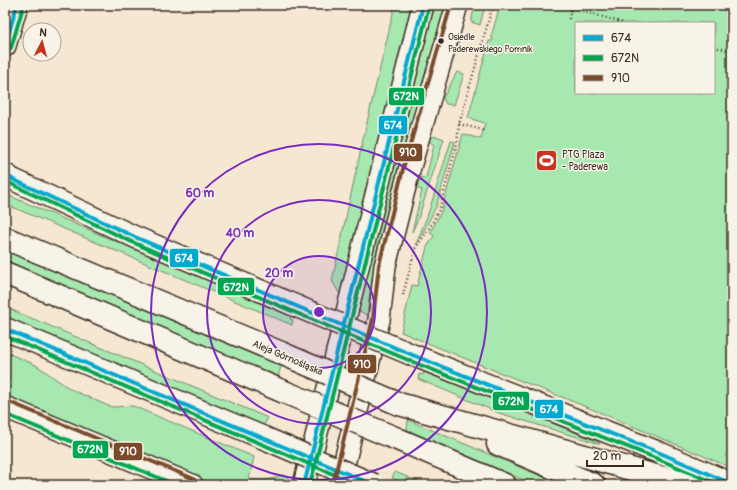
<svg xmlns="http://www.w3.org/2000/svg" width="737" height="490" viewBox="0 0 737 490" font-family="Pangolin,sans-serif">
	<rect width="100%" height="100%" fill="#f5e7d2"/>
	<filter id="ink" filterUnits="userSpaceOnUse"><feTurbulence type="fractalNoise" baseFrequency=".025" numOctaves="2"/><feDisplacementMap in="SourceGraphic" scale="8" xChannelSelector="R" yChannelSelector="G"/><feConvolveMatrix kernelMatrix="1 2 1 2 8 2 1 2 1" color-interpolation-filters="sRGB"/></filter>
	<g filter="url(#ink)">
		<path fill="#a7e8b1" stroke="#718968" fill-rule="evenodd" d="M395,5H413L341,296L332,281L364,135Z
			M434,5H446L402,155L385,220L374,264L367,315L357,310Z
			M475,5H485L480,25L471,22Z
			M500,5H732V468L594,410L471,361L401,332L412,285L417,286L427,247L434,236L430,233L441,212L463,134L481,139L485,123L468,118L489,41H492L493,38L491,37ZM576,23H714V93H576Z
			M457,72L464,74L454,105L446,104L443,98Z
			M436,136L444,139L419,216L412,232L422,190L416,188L419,177L426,178L434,145L428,140L429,138Z
			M451,141L455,142L436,207L417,244H416L428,214Z
			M5,194L291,316L290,319L293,320L292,325L5,204Z
			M5,250L281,366L278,377L5,261Z
			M5,307L268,418L263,426L5,317Z
			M5,352L36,365L70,389L106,405L112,407L133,406L254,457L249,479C262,481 271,480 283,475L289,478L288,484L216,485L5,397Z
			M424,372L599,442L600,444L499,413L418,379L419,374L423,375Z
			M408,420L562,485H535L407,430Z
			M395,472L427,485H402L396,483L397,480L392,478Z"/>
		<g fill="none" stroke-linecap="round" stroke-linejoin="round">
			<defs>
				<path id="secondary" d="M5,46L17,5
					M5,174L12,179L135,237L296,306
					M415,356L660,453L732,484
					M5,407L192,485
					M304,485L423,5
					M339,485L379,320L385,266L410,167L457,5"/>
				<path id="primary" d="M5,329L264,438"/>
				<path id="highway" d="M5,238L281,353
					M5,273L282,391
					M399,404L688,485
					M395,438L505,485
					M498,444L594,485"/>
			</defs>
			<use href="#secondary" stroke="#3b2a1e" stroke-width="24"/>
			<use href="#primary" stroke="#3b2a1e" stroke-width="25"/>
			<use href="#highway" stroke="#3b2a1e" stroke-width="25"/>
			<path stroke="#3b2a1e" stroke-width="2.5" stroke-dasharray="1 3" stroke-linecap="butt" d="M571,8L624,23
				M569,19L572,5
				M714,47L732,51
				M459,124L483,130
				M403,295L415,249L430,227L439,210L457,144L459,124L493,5"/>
			<use href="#secondary" stroke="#f7f3e8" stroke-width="21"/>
			<use href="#primary" stroke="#f7f3e8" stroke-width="22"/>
			<use href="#highway" stroke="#f7f3e8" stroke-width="22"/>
			<defs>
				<path id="secondary-bridge" d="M296,306L415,356"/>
				<path id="primary-bridge" d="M264,438L374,485"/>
				<path id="highway-bridge" d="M281,353L399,404
					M282,391L395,438"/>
			</defs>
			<use href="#secondary-bridge" stroke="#3b2a1e" stroke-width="24" stroke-linecap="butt"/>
			<use href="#primary-bridge" stroke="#3b2a1e" stroke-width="25" stroke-linecap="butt"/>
			<use href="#highway-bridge" stroke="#3b2a1e" stroke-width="25" stroke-linecap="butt"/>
			<use href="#secondary-bridge" stroke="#f7f3e8" stroke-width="21"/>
			<use href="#primary-bridge" stroke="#f7f3e8" stroke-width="22"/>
			<use href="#highway-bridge" stroke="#f7f3e8" stroke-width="22"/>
			<defs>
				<path id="bus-1" d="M5,46L17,5
					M5,174L12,179L135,237L296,306L415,356L660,453L732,484
					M5,329L374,485
					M304,485L423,5"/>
				<path id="bus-2" d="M11,48L23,7
					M5,181L132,242L294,312L413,362L658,459L719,485
					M5,336L359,485
					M5,414L176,485
					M310,485L429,6"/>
				<path id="bus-3" d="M7,401L194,479
					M333,484L373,319L379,265L404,165L451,5"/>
			</defs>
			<use href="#bus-1" stroke="#f7f3e8" stroke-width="7"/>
			<use href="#bus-2" stroke="#f7f3e8" stroke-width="7"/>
			<use href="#bus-3" stroke="#f7f3e8" stroke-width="7"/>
			<use href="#bus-1" stroke="#00a9ce" stroke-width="4"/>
			<use href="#bus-2" stroke="#00a651" stroke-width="4"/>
			<use href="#bus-3" stroke="#7a4b2a" stroke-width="4"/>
		</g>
	</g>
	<circle cx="319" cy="312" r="56" fill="#7b2cbf" fill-opacity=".12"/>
	<g fill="none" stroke="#7b2cbf" stroke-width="2">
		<circle cx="319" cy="312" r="56"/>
		<circle cx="319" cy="312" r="112"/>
		<circle cx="319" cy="312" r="168"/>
	</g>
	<defs>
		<symbol id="stadium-square" viewBox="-11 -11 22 22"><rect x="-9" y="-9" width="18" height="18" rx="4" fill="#c8321e" stroke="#f7f3e8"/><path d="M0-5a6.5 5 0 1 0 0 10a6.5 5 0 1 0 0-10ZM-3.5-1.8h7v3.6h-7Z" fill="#fff"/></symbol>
	</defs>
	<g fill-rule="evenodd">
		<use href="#stadium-square" x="534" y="148" width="25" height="25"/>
	</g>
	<circle fill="#3b2a1e" stroke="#f7f3e8" stroke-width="1.5" cx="441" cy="41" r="3.5"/>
	<g text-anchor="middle" stroke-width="3" stroke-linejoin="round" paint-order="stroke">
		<g font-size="9" fill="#3b2a1e" stroke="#f7f3e8" text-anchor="start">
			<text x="448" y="40">Osiedle<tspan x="448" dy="12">Paderewskiego Pomnik</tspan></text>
		</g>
		<g font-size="10" fill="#3b2a1e" stroke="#f7f3e8" text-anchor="start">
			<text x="562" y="158">PTG Plaza<tspan x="562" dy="12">- Paderewa</tspan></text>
		</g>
		<g font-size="10" fill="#3b2a1e" stroke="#f7f3e8">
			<text transform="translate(288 357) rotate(23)" y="4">Aleja Górnośląska</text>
		</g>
	</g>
	<circle cx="319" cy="312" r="6" fill="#7b2cbf" stroke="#f7f3e8" stroke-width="2"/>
	<g font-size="12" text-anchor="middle" font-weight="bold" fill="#7b2cbf" stroke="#f7f3e8" stroke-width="3" stroke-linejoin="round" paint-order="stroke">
		<text x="200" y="197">60 m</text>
		<text x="240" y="237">40 m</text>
		<text x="279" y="277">20 m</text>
	</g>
	<g stroke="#f7f3e8" stroke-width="1.5">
		<rect x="388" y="87" width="37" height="19" rx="4" fill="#00a651"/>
		<rect x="378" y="115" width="30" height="20" rx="4" fill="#00a9ce"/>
		<rect x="393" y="143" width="30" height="19" rx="4" fill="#7a4b2a"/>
		<rect x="169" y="248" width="30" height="20" rx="4" fill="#00a9ce"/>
		<rect x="217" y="277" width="38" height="19" rx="4" fill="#00a651"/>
		<rect x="347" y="354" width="30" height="20" rx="4" fill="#7a4b2a"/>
		<rect x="492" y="391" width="38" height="20" rx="4" fill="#00a651"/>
		<rect x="534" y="399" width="30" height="20" rx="4" fill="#00a9ce"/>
		<rect x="72" y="440" width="37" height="19" rx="4" fill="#00a651"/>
		<rect x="113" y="442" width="30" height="19" rx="4" fill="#7a4b2a"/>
	</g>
	<g font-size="11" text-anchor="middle" font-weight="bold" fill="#fff">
		<text x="406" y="100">672N</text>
		<text x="393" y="129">674</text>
		<text x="408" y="156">910</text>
		<text x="184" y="262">674</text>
		<text x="236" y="291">672N</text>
		<text x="362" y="368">910</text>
		<text x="511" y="405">672N</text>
		<text x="549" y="413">674</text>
		<text x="90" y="453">672N</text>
		<text x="128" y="455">910</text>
	</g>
	<rect width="737" height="490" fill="none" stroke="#f7f3e8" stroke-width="20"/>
	<rect x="10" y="10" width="717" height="470" fill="none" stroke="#3b2a1e" stroke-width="1.5" filter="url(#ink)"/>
	<rect x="575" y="22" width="140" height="72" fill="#f7f3e8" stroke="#aca397"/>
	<rect x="583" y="35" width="20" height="6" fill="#00a9ce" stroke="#aca397"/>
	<text x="611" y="42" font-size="12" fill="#3b2a1e">674</text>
	<rect x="583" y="55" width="20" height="6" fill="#00a651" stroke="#aca397"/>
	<text x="611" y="62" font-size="12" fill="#3b2a1e">672N</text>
	<rect x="583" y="75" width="20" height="6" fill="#7a4b2a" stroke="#aca397"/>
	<text x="611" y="82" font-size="12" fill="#3b2a1e">910</text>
	<g transform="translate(42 42) rotate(6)"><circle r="19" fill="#f7f3e8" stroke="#aca397"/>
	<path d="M0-3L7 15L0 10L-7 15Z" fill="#c8321e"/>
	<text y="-6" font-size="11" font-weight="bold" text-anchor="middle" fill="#3b2a1e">N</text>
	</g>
	<path d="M587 460v6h56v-6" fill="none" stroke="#3b2a1e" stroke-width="2"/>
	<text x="593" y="460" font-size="12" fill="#3b2a1e" stroke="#f7f3e8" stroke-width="3" paint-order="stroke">20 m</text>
</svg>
